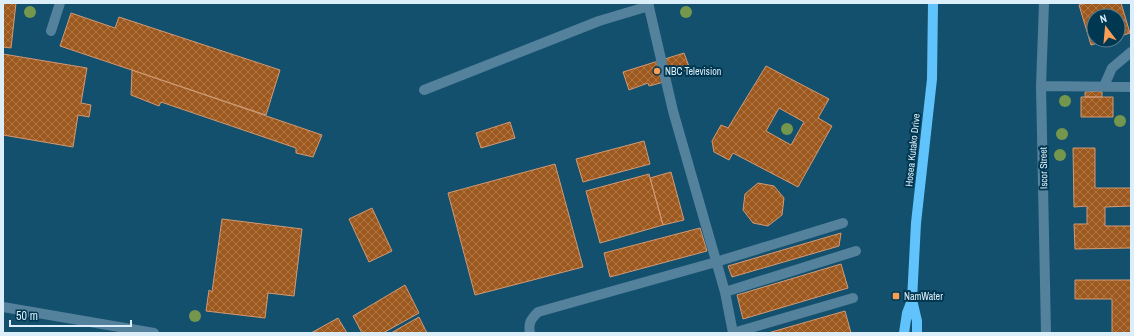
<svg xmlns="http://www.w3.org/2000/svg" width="1134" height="336" viewBox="0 0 1134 336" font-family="'Archivo Narrow',sans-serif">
	<defs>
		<pattern id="building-cross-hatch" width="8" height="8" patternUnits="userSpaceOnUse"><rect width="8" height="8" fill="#9d581e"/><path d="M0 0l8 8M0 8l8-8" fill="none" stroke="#ae784b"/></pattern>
	</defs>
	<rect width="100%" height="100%" fill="#0d425c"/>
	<path fill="#13506d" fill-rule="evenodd" d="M3,3H1131V333H3ZM1094,16H1118V40H1094Z"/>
	<path fill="url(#building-cross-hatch)" stroke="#d29972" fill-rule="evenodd" d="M3,3H16L11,48L3,47Z
		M1085,3H1121L1130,33L1118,37V16H1094V40H1108L1091,45L1079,5Z
		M71,13L115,28L119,17L280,70L266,115L60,46Z
		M684,53L690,69L663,78L664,82L649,86L648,83L629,90L623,72Z
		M3,54L87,68L81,103L91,105L89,117L78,115L73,147L3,135Z
		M766,66L829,99L818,118L832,126L798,187L733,153L729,160L714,152L712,141L721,125L728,128ZM779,108L804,122L791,145L766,131Z
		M132,70L322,135L313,157L296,153V148L161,102L159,106L131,95Z
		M1102,91V97H1085V92Z
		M1081,97H1113V117H1081Z
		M510,122L515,138L481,148L476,133Z
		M644,141L650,164L583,182L576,159Z
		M1073,148H1095V188H1131V206L1105,207V226H1131V248L1075,249L1074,224H1087V206L1074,207Z
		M555,164L583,267L475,295L448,193Z
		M671,172L684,220L663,225L650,178Z
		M649,174L663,225L600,243L586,191Z
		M758,183L774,186L784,198L782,215L768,226L753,223L743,210L745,194Z
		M372,208L392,251L369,262L349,219Z
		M222,219L302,229L294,296L268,293L265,318L206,311L209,290L212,292Z
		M700,228L707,251L610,277L604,253Z
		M841,233L839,246L732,277L728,266Z
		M841,264L848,288L743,319L737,295Z
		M1075,280H1131V333H1112V299H1075Z
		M405,285L419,313L383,333H362L353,316Z
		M845,311L851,333H768Z
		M419,317L427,333H391Z
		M338,318L347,333H311Z"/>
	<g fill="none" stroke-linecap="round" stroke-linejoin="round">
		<path stroke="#54819c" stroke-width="10" d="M648,3L673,111L725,292L733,333
			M1044,3L1041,86L1046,333
			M51,31L60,3
			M1041,86L1131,87
			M1104,86L1112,68L1131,52
			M424,90L599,21L649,6
			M725,292L856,251
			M3,307L154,333
			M530,333C528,323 531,319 538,312L716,262L843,223
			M733,333L853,298"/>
		<path stroke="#60c3fb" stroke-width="10" d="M912,300L917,321V333
			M904,333L907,313L912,300L916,223L932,79L933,3"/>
	</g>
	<g fill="#75974d">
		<circle cx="30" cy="12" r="6"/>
		<circle cx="686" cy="12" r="6"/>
		<circle cx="1065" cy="101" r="6"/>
		<circle cx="1120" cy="121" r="6"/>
		<circle cx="787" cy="129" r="6"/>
		<circle cx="1062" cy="134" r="6"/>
		<circle cx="1060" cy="155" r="6"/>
		<circle cx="195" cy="316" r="6"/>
	</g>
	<g fill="#fc9d54" stroke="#003751" stroke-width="1.5">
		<circle cx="657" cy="71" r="4"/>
		<rect x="892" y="292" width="8" height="8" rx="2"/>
	</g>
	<g text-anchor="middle" stroke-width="4" stroke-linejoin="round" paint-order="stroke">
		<g font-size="10" fill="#dbeefa" stroke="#003751" text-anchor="start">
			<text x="665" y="75">NBC Television</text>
			<text x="904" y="300">NamWater</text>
		</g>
		<g font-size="10" fill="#dbeefa" stroke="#003751">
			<text transform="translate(912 150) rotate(-84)" y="4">Hosea Kutako Drive</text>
			<text transform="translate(1043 168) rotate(-91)" y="4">Iscor Street</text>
		</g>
	</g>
	<rect width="1134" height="336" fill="none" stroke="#dbeefa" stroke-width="8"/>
	<g transform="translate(1106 28) rotate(344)"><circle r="19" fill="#003751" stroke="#588095"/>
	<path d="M0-3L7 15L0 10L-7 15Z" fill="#fc9d54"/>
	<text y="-6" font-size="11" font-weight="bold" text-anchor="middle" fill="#dbeefa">N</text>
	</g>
	<path d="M10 320v6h121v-6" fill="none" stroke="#dbeefa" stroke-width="2"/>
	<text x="16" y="320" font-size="12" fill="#dbeefa" stroke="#003751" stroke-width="3" paint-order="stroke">50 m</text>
</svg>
